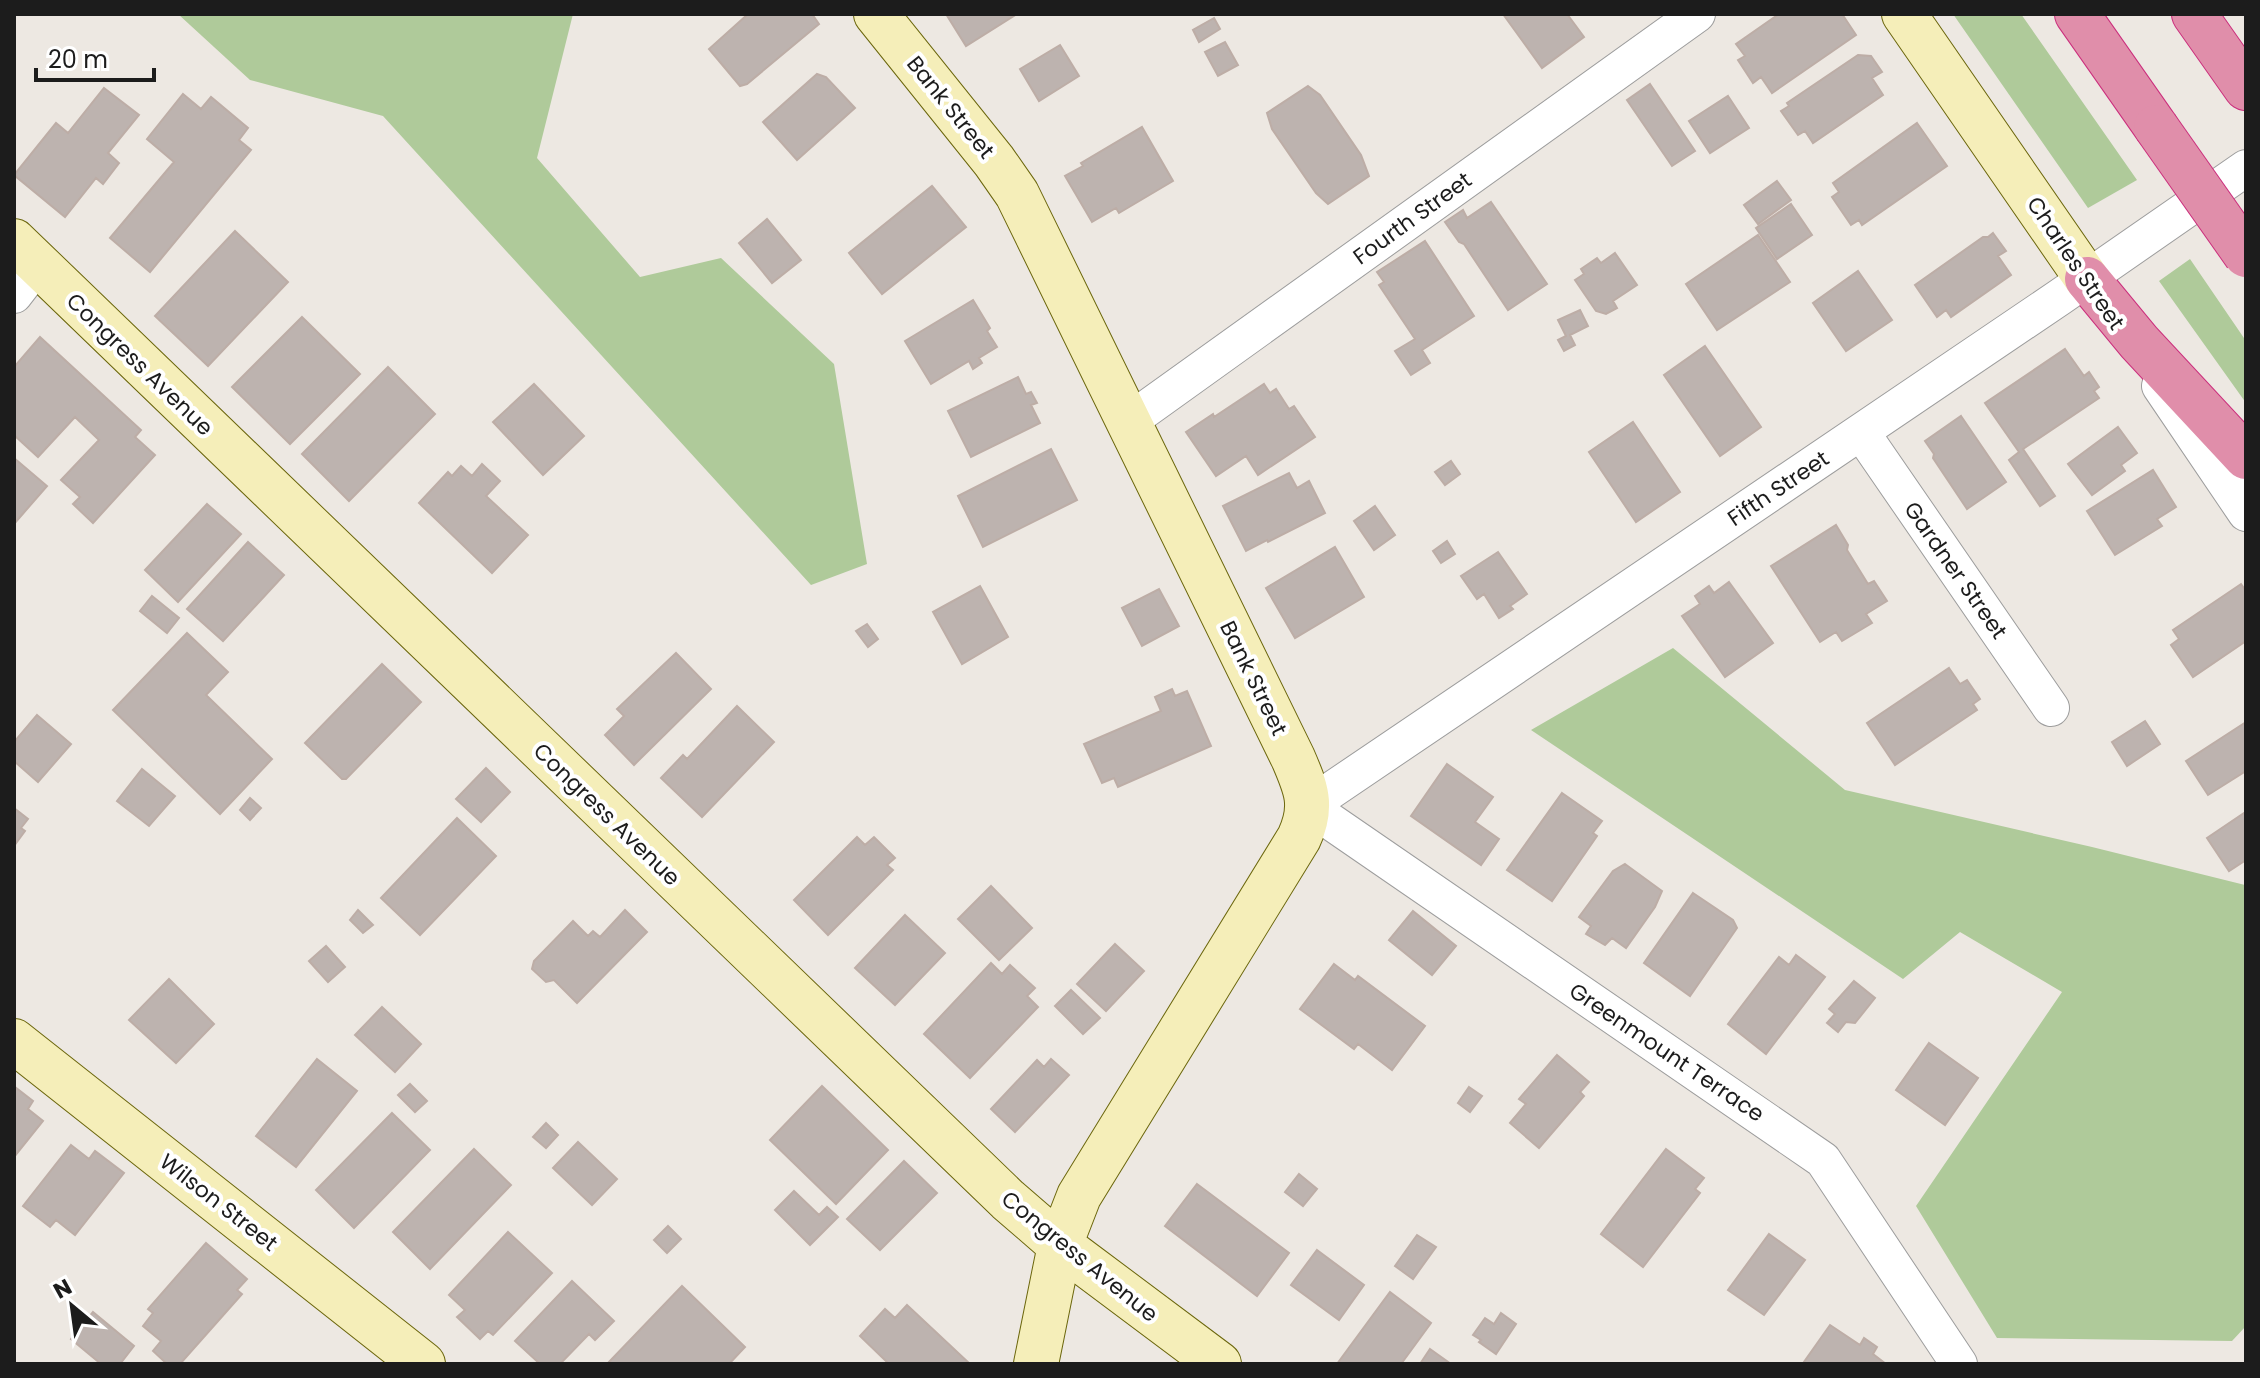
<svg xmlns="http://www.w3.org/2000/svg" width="2260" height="1378" viewBox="0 0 2260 1378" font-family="Poppins,sans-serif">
	<rect width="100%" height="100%" fill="#ede8e2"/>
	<path fill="#afca9a" d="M178,14H573L537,158L640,277L721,258L834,364L867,564L811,585L383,116L250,80Z
		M1953,14H2021L2137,180L2088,208Z
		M2190,259L2246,341V403L2159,281Z
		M1673,648L1845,790L2092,847L2245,885L2246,1326L2232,1341L1997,1338L1916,1206L2062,992L1960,932L1903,979L1531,730Z"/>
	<path fill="#bdb3af" stroke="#bdada6" stroke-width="2" d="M748,14H812L819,24L747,84L740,86L709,49Z
		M946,14H1017L966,46Z
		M1503,14H1567L1584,37L1542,68Z
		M1779,14H1842L1856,35L1772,93L1761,77L1753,83L1738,60L1745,56L1736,44Z
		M1214,18L1220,29L1199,42L1193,30Z
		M1225,42L1238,65L1218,76L1205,52Z
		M1060,45L1079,76L1039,101L1020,69Z
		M1858,55L1871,56L1882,72L1872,78L1883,95L1813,143L1805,131L1798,135L1781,111L1789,106L1787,103Z
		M817,74L826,77L855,108L797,160L763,122Z
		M1650,84L1695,151L1672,166L1627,100Z
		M1308,86L1320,95L1361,155L1369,176L1328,204L1316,193L1272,129L1267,113Z
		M104,88L139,115L108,153L119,163L103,184L96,178L65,217L14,175L56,123L68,133Z
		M183,94L201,109L211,97L248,128L239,140L251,150L150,272L110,238L174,162L147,139Z
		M1728,96L1749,128L1710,153L1689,121Z
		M1917,123L1947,166L1862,225L1859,220L1851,225L1832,197L1839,192L1833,183Z
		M1142,127L1173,181L1119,213L1116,208L1092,222L1065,176L1083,166L1081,163Z
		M1777,181L1791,200L1758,224L1744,205Z
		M932,186L966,227L882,294L849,253Z
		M1491,202L1547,284L1508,310L1464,244L1459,242L1445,222L1463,210L1467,218Z
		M1791,204L1812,235L1777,259L1756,228Z
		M767,219L801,260L772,283L739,243Z
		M235,231L288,282L208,366L155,316Z
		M1993,233L2006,251L1998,256L2011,275L1951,317L1946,310L1937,317L1915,285L1983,237H1988Z
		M1758,235L1790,282L1717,330L1686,284Z
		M1425,241L1474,316L1422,350L1430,363L1411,375L1395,351L1415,339L1379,285L1384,282L1377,272Z
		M1615,253L1637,285L1613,301L1617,308L1606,314L1596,311L1575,280L1584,274L1581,269L1597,258L1601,263Z
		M1858,271L1892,320L1846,351L1813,303Z
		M973,300L990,328L987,331L997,347L979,358L982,363L973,369L969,361L931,384L905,341Z
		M1580,310L1588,326L1570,335L1575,345L1564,351L1558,340L1566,336L1558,320Z
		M302,317L360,374L290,444L232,387Z
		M40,337L141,430L135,437L155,455L93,523L73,504L80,497L61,480L99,440L75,417L38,457L14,435V367Z
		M1705,346L1761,427L1720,456L1664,375Z
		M2065,349L2084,376L2089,372L2099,387L2094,391L2099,398L2023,449L2055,496L2040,506L2009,460L2019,452L1985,403Z
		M388,367L435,414L349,501L302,454Z
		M1018,377L1026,394L1031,392L1037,403L1031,405L1040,423L971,457L948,411Z
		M534,384L584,436L543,475L493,422Z
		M1264,384L1270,393L1276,389L1289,409L1294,406L1315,437L1258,475L1246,456L1216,476L1186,432L1213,414L1214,417Z
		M1961,416L2006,482L1967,509L1933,458L1934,454L1925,441Z
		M1633,422L1680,492L1636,522L1589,452Z
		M2118,427L2137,453L2121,465L2125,471L2092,495L2068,464Z
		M1051,449L1077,500L983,547L958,496Z
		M14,458L47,486L14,524Z
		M1451,461L1460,474L1445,485L1435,472Z
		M482,464L500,481L486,496L528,535L492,573L419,503L448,472L452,476L461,466L472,476Z
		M2153,470L2176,507L2157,519L2162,526L2115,555L2087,511Z
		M1289,473L1297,488L1309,481L1325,513L1268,542L1267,540L1246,551L1223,506Z
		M207,504L241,534L178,602L145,570Z
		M1375,506L1395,535L1374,550L1354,521Z
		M1836,525L1848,545L1847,550L1868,584L1874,581L1887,601L1866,614L1872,623L1842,641L1836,632L1820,642L1771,566Z
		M1447,541L1455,554L1441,563L1433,551Z
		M248,542L284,575L223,641L187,609Z
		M1335,547L1364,597L1295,638L1266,588Z
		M1498,552L1527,594L1510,606L1513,609L1499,618L1484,594L1477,599L1461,576Z
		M1729,582L1773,643L1725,677L1682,616L1700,604L1695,596L1709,586L1714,593Z
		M2241,584L2246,591V641L2193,677L2171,645L2179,639L2173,630Z
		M980,586L1008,637L962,664L933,612Z
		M1159,589L1179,626L1142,646L1122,608Z
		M152,596L179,618L167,633L140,611Z
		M867,624L878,639L868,647L856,631Z
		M187,633L228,672L206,695L272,759L220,814L113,710Z
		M676,653L711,689L634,765L605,735L624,716L617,709Z
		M382,664L421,702L346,779H342L305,743Z
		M1949,668L1960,684L1967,680L1980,699L1973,704L1977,710L1895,765L1867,723Z
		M1172,689L1175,696L1187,691L1211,746L1118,787L1114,778L1102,783L1084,744L1161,711L1155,697Z
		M737,706L774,742L702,817L661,778L683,755L687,759Z
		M37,715L71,744L38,782L14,761V742Z
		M2145,721L2160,744L2127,766L2112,742Z
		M2246,722V771L2208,795L2186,761Z
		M1447,764L1493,797L1475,822L1499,839L1481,865L1411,816Z
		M486,768L510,792L481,822L456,799Z
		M142,769L175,796L149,826L117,801Z
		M1562,793L1602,821L1593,833L1597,836L1552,901L1507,870Z
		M250,798L261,808L250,820L240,810Z
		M14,808L28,819L21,828L25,831L14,846Z
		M2244,813L2246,815V860L2229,871L2207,838Z
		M457,818L496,856L420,935L381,898Z
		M857,837L865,845L874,837L895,858L887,865L893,870L828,935L794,900Z
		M1625,864L1662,891L1655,907L1626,948L1612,938L1605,945L1586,934L1591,926L1579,917L1613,871Z
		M991,886L1032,928L999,960L958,919Z
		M1693,893L1733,920L1737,928L1690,996L1644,963Z
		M358,910L373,925L363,933L350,920Z
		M625,910L647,932L577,1003L554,980L546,982L532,969L534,961L573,921L588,936L593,931L600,937Z
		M1413,911L1456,946L1432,975L1389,940Z
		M905,915L945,953L895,1005L855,968Z
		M1115,944L1144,971L1106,1011L1077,984Z
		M326,946L345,967L328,982L309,961Z
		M1796,955L1825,977L1766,1054L1728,1024L1779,957L1789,965Z
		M991,963L1002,974L1010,965L1035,988L1027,996L1038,1007L970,1078L924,1034Z
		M1334,964L1355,980L1358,976L1425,1026L1392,1070L1358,1044L1354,1049L1300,1009Z
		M169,979L214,1024L176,1063L129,1020Z
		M1854,981L1875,998L1855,1023L1846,1022L1838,1032L1827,1023L1835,1014L1829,1009Z
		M1071,990L1100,1018L1083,1034L1055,1006Z
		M382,1007L421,1044L395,1072L355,1035Z
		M1929,1043L1978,1078L1945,1125L1896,1090Z
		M1557,1055L1589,1082L1580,1092L1584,1096L1539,1148L1510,1123L1526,1104L1519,1099Z
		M317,1059L357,1091L296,1167L256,1136Z
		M1051,1059L1069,1075L1015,1132L991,1109L1037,1060L1044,1067Z
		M410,1084L427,1101L415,1112L398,1095Z
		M822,1086L888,1150L836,1204L770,1140Z
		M15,1087L33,1101L28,1109L43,1121L14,1157Z
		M1469,1087L1482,1096L1470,1112L1458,1103Z
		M392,1113L430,1150L354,1228L316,1190Z
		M546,1123L558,1135L546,1148L533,1137Z
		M578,1142L617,1179L592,1205L553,1168Z
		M71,1145L89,1159L95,1151L124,1173L75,1235L56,1220L50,1227L23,1206Z
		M474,1149L511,1185L430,1269L393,1232Z
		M1666,1149L1704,1178L1695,1189L1700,1193L1643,1267L1601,1234Z
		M904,1161L937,1193L880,1250L847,1219Z
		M1299,1174L1317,1189L1303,1206L1285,1192Z
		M1197,1184L1289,1253L1257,1296L1165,1226Z
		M794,1191L819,1215L827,1207L838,1217L810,1245L775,1210Z
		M668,1226L681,1239L667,1253L654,1240Z
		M508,1232L552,1273L493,1335L488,1331L480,1339L457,1317L465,1310L449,1295Z
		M1769,1234L1805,1260L1764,1315L1728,1290Z
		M1417,1235L1436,1247L1413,1279L1395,1266Z
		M206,1243L247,1279L237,1290L242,1294L180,1364H167L153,1351L161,1341L143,1326L153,1313L148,1309Z
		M1317,1250L1364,1285L1339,1320L1291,1285Z
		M572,1281L614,1321L595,1340L589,1334L560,1364H540L515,1341Z
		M682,1286L745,1347L729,1364H607Z
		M1390,1292L1431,1323L1401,1364H1337Z
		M907,1305L970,1364H889L860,1336L885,1309L895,1318Z
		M93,1312L134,1346L120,1364H101L71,1339Z
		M1501,1313L1516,1324L1496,1354L1479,1342L1481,1340L1473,1335L1485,1318L1494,1324Z
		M1830,1325L1860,1345L1864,1338L1877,1347L1873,1354L1886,1364H1806L1804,1362Z
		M1430,1349L1451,1364H1420Z"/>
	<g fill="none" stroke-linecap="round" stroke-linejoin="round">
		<defs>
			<path id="street" d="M14,295L38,264
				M2160,386L2246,513
				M1128,422L1697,14
				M1861,432L2051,708
				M1959,1364L1823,1160L1308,806L2060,297L2246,168"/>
			<path id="secondary" d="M876,14L994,161L1017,194L1293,758C1306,788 1314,806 1299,838L1079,1196L1060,1245L1036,1364
				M1904,14L2087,279
				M14,241L1008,1200L1060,1245L1219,1364
				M14,1041L423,1364"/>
			<path id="highway" d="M2077,14L2156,127
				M2194,14L2246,88
				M2087,279L2139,342L2246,457"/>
		</defs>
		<use href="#street" stroke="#9d9d9d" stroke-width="38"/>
		<use href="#secondary" stroke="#6b660c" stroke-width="46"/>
		<use href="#highway" stroke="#cb2f7d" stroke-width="46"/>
		<use href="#street" stroke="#fff" stroke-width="36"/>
		<use href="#secondary" stroke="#f5eeb9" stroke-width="44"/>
		<use href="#highway" stroke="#e08eaa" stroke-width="44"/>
		<defs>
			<path id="highway-bridge" d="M2156,127L2246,255"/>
		</defs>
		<use href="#highway-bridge" stroke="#cb2f7d" stroke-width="46" stroke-linecap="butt"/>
		<use href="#highway-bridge" stroke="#e08eaa" stroke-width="44"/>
	</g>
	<g text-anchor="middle" stroke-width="8" stroke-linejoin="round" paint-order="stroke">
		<g font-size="22" fill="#1c1c1c" stroke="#fff">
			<text transform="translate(951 107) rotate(51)" y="8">Bank Street</text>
			<text transform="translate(1412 218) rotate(-36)" y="8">Fourth Street</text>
			<text transform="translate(2076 263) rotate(56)" y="8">Charles Street</text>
			<text transform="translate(140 364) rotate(44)" y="8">Congress Avenue</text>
			<text transform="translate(1778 488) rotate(-34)" y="8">Fifth Street</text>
			<text transform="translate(1956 570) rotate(55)" y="8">Gardner Street</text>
			<text transform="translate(1254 678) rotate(64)" y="8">Bank Street</text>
			<text transform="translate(607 814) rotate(44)" y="8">Congress Avenue</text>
			<text transform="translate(1667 1052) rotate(34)" y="8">Greenmount Terrace</text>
			<text transform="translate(219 1202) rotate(38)" y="8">Wilson Street</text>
			<text transform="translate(1080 1256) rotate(39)" y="8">Congress Avenue</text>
		</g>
	</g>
	<rect width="2260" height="1378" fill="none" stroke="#1c1c1c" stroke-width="32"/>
	<g transform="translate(72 1306) rotate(331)" stroke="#ffffff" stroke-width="6" paint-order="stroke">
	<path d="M0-6L14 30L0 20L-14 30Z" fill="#1c1c1c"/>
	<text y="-12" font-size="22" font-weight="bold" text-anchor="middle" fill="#1c1c1c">N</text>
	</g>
	<path d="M36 68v12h118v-12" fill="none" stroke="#1c1c1c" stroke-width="4"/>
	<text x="48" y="68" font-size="24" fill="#1c1c1c" stroke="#ffffff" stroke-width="6" paint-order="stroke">20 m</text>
</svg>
